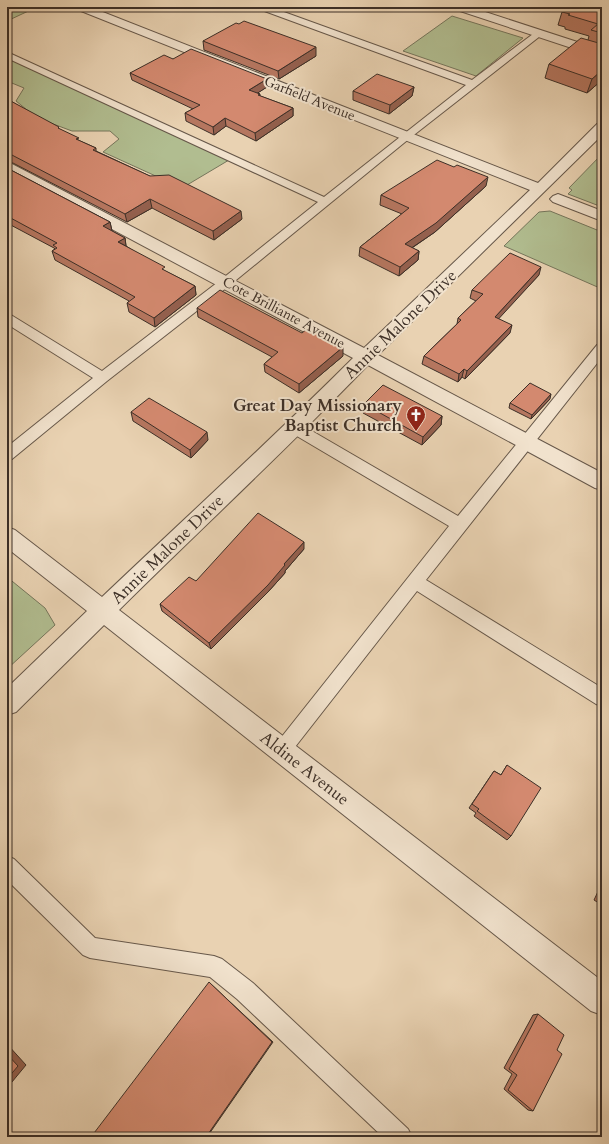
<svg xmlns="http://www.w3.org/2000/svg" width="609" height="1144" viewBox="0 0 609 1144" font-family="Cardo,serif">
	<rect width="100%" height="100%" fill="#e9d2b2"/>
	<filter id="stains"><feTurbulence type="fractalNoise" baseFrequency=".005" numOctaves="4"/><feColorMatrix values="0 0 0 0 .2 0 0 0 0 .09 0 0 0 0 .02 0 0 0 .5 -.17"/></filter>
	<radialGradient id="worn" r=".72"><stop offset=".6" stop-color="#630" stop-opacity="0"/><stop offset="1" stop-color="#630" stop-opacity=".3"/></radialGradient>
	<path fill="#b1bd90" stroke="#76765c" d="M7,7H37L7,21Z
		M452,16L523,38L476,76L403,51Z
		M7,58L229,160L182,188L103,152L119,139L110,131H72L37,118L16,101L24,88L7,81Z
		M602,154V207L568,194L572,190L569,188Z
		M550,211L602,232V289L504,246L539,212Z
		M7,577L45,608L55,625L7,669Z"/>
	<g fill="none" stroke-linecap="round" stroke-linejoin="round">
		<defs>
			<path id="lane" d="M258,7H270L472,80L537,31L540,30L544,33L410,138L230,285L107,381L12,459L7,461V447L93,378L7,324V314L11,315L102,371L222,279L318,202L7,58V52L324,197L466,85L259,9Z
				M602,343V357L426,580L602,688V706L596,704L417,591L288,756L282,759L276,756L273,750L276,744L449,526L290,432L288,428L290,424L295,423L300,424L458,516L597,345Z
				M7,856L14,859L95,938L214,956L222,959L253,983L408,1129L412,1137H383L237,999L210,977L90,958L83,955L7,880Z"/>
			<path id="street" d="M74,7H90L538,183L597,124L602,123V135L378,355L602,473V490L595,488L368,365C287,449 202,528 119,610L602,981V1015L591,1011L104,625L16,712L7,715V688L87,611L7,548V527L15,530L102,597C186,517 272,439 353,358L7,173V163L12,164L364,348L530,190L76,9Z
				M452,7H470L602,50V58L454,9Z
				M558,194L602,211V221L553,202L550,199L553,196Z"/>
		</defs>
		<use href="#lane" stroke="#67584a" stroke-width="2"/>
		<use href="#street" stroke="#67584a" stroke-width="2"/>
		<use href="#lane" fill="#f1e2cd" fill-rule="evenodd"/>
		<use href="#street" fill="#f1e2cd" fill-rule="evenodd"/>
	</g>
	<path fill="#b5765f" stroke="#3c2f27" d="M602,7V80L587,93L545,78L549,64L588,40L589,36L565,29V27L558,25L562,12Z
		M203,41L316,56L279,79L204,50Z
		M173,59L267,79V87L257,93L260,94V96L293,108V116L256,141L226,126L214,135L186,121L185,113L193,109L132,80L130,73Z
		M414,87L412,96L389,114L353,100V91Z
		M7,99L80,141L96,148V151L242,219L214,240L152,208L127,222L13,163L7,162Z
		M7,168L110,222L112,231L125,238L126,246L165,271L195,286L196,295L155,327L129,312L127,303L129,301L55,260L52,251L55,249L54,248L7,223Z
		M486,186L435,232L412,248L419,251L418,260L399,276L359,256L360,247L402,214L380,205L381,195Z
		M539,275L498,318L510,333L465,379L462,377L458,382L422,364L424,356L457,324L458,318L476,301L470,298L472,290Z
		M197,308L343,356L299,393L265,372L264,364L272,357L198,317Z
		M550,399L531,419L509,408L510,403Z
		M364,404L442,416L441,425L422,445L363,413Z
		M131,412L208,440L191,458L133,421Z
		M304,549L285,571V573L268,592L211,649L162,611L160,604L196,581Z
		M507,765L511,836L507,840L474,816L476,813L469,808L494,771L501,775Z
		M602,883V905L594,900Z
		M538,1014L557,1050L533,1111L528,1110L504,1089L512,1074L504,1068L533,1015Z"/>
	<path fill="#94604e" stroke="#3c2f27" d="M316,47V56L279,79L278,71Z
		M602,70V80L587,93L592,79Z
		M267,79V87L250,98L249,90Z
		M414,87L412,96L389,114L390,105Z
		M293,108V116L256,141L255,133Z
		M225,118L226,126L214,135L213,127Z
		M488,177L486,186L435,232L404,253L405,244Z
		M150,199L152,208L127,222L125,214Z
		M241,211L242,219L214,240L213,231Z
		M110,222L112,231L105,235L103,226Z
		M125,238L126,246L118,242Z
		M419,251L418,260L399,276L400,267Z
		M541,267L539,275L493,325L495,317Z
		M195,286L196,295L155,327L154,318Z
		M512,325L510,333L465,379L467,371Z
		M343,347V356L299,393V384Z
		M464,369L462,377L458,382L459,374Z
		M551,394L550,399L531,419L532,415Z
		M442,416L441,425L422,445L423,437Z
		M207,432L208,440L191,458L190,450Z
		M304,542V549L285,571V573L268,592L211,649L209,643L284,564Z
		M209,982L212,985L273,1042L207,1137H206Z
		M7,1044L26,1065L7,1088Z"/>
	<path fill="#d3896f" stroke="#3c2f27" d="M567,7H602V33L591,30L598,24L568,15L570,14L562,12Z
		M244,21L316,47L278,71L203,41L236,23L239,24Z
		M581,38L602,44V70L592,79L549,64Z
		M191,49L267,79L249,90L260,94L258,95L293,108L255,133L225,118L213,127L185,113L200,105L130,73L164,55L173,59Z
		M377,74L414,87L390,105L353,91Z
		M7,99L59,127L58,128L79,138L76,139L96,148L93,150L150,176L169,175L241,211L213,231L150,199L125,214L10,154H7Z
		M437,160L454,167L457,165L488,177L436,223L405,244L419,251L400,267L360,247L409,208L381,195Z
		M7,168L110,222L103,226L125,238L118,242L165,267L162,269L195,286L154,318L127,303L135,297L52,251L57,248L53,245L57,243L7,216Z
		M510,253L541,267L495,317L512,325L467,371L464,369L459,374L424,356L461,320L458,318L483,294L472,290Z
		M220,290L302,333L308,328L343,347L299,384L264,364L278,352L197,308Z
		M530,383L551,394L532,415L510,403Z
		M383,385L442,416L423,437L364,404Z
		M149,398L207,432L190,450L131,412Z
		M258,513L304,542L284,564L285,565L268,585L209,643L160,604L189,577L196,581Z
		M507,765L541,788L511,836L477,811L479,809L472,804L494,771L501,775Z
		M602,891V899L599,897Z
		M209,982L272,1042L206,1137H91Z
		M538,1014L564,1035L557,1050L562,1054L533,1111L508,1090L517,1075L509,1069Z
		M7,1054L18,1066L7,1079Z"/>
	<defs>
		<symbol id="church-pin" viewBox="-11 -11 22 30"><path d="M0 17L-7.5 6A9.5 9.5 0 1 1 7.5 6Z" fill="#8f2418" stroke="#f1e2cd"/><path d="M-1.2-6h2.4v3.5h3.3v2.4h-3.3V6h-2.4V-.1h-3.3v-2.4h3.3Z" fill="#fff"/></symbol>
	</defs>
	<g fill-rule="evenodd">
		<use href="#church-pin" x="405" y="404" width="22" height="30"/>
	</g>
	<g text-anchor="middle" stroke-width="4" stroke-linejoin="round" paint-order="stroke">
		<g font-size="14" fill="#3c2f27" stroke="#f1e2cd">
			<text transform="translate(310 98) rotate(22)" y="5">Garfield Avenue</text>
			<text transform="translate(284 312) rotate(28)" y="5">Cote Brilliante Avenue</text>
		</g>
		<g font-size="17" fill="#3c2f27" stroke="#f1e2cd">
			<text transform="translate(400 324) rotate(-44)" y="6">Annie Malone Drive</text>
			<text transform="translate(167 549) rotate(-44)" y="6">Annie Malone Drive</text>
			<text transform="translate(305 768) rotate(38)" y="6">Aldine Avenue</text>
		</g>
		<g font-size="17" font-weight="bold" fill="#3c2f27" stroke="#f1e2cd" text-anchor="end">
			<text x="402" y="411">Great Day Missionary<tspan x="402" dy="20">Baptist Church</tspan></text>
		</g>
	</g>
	<rect width="609" height="1144" fill="none" stroke="#e9d2b2" stroke-width="24"/>
	<rect x="8" y="8" width="593" height="1128" fill="none" stroke="#3c2f27" stroke-width="2"/>
	<rect x="12" y="12" width="585" height="1120" fill="none" stroke="#3c2f27"/>
	<rect width="100%" height="100%" filter="url(#stains)"/>
	<rect width="100%" height="100%" fill="url(#worn)"/>
</svg>
